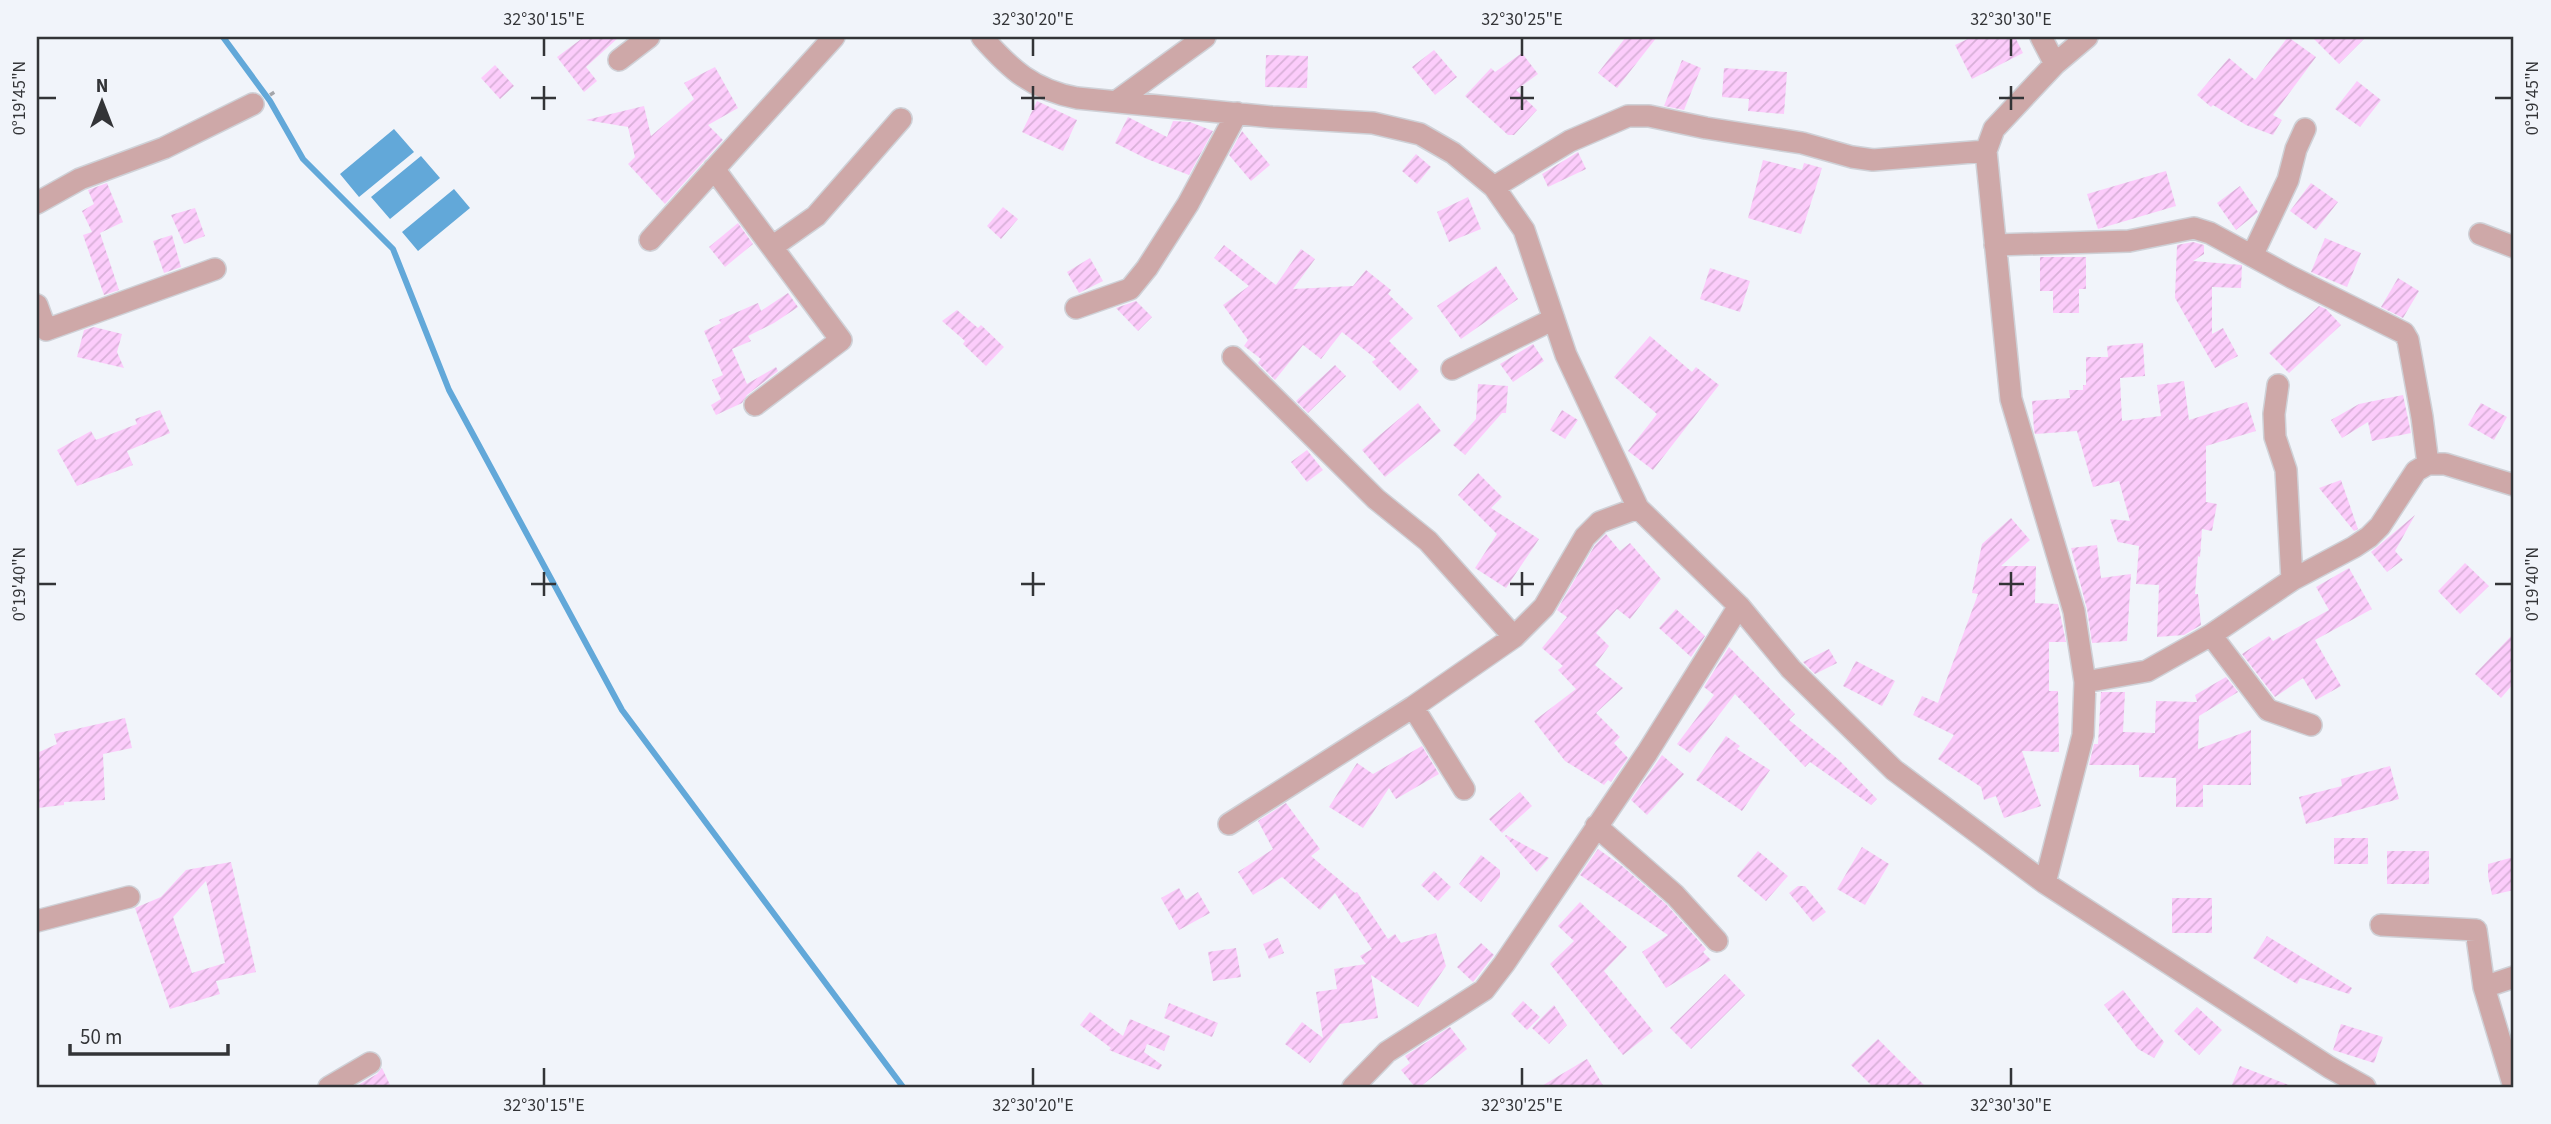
<svg xmlns="http://www.w3.org/2000/svg" width="2551" height="1124" viewBox="0 0 2551 1124" font-family="'Source Sans 3',sans-serif">
	<defs>
		<pattern id="building-hatch" width="6" height="6" patternUnits="userSpaceOnUse" patternTransform="scale(1.75)"><rect width="6" height="6" fill="#fcccfb"/><path d="M-1 1l2-2M0 6l6-6M5 7l2-2" fill="none" stroke="#d8b0d8"/></pattern>
	</defs>
	<rect width="100%" height="100%" fill="#f1f4fa"/>
	<path fill="#62a8d9" d="M394,129L414,152L359,197L340,174Z
		M421,156L440,178L390,219L371,197Z
		M454,189L470,208L418,251L402,232Z"/>
	<g fill="none" stroke-linecap="round" stroke-linejoin="round">
		<path stroke="#62a8d9" stroke-width="6" d="M223,37L270,101L303,159L393,249L449,390L622,710L903,1087"/>
	</g>
	<path fill="url(#building-hatch)" fill-rule="evenodd" d="M584,37H619L586,67L597,81L584,92L557,57Z
		M1626,37H1657L1617,88L1598,73Z
		M1972,37H2015L2023,53L1972,79L1955,45Z
		M2288,37L2316,57L2273,115L2282,120L2273,135L2246,125L2213,105L2211,107L2197,95L2229,58L2255,80Z
		M2312,37H2366L2339,64Z
		M1434,50L1457,77L1435,95L1412,67Z
		M1522,53L1538,74L1516,90L1537,110L1514,135H1508L1465,96L1491,68L1495,72Z
		M1266,55L1308,56L1307,88L1265,87Z
		M1682,60L1701,68L1684,110L1664,106Z
		M495,65L514,86L500,99L481,78Z
		M715,67L738,108L708,125L723,140L665,204L628,164L635,157L628,127L586,120L644,106L651,136L694,99L684,83Z
		M1724,68L1787,72L1784,114L1748,111L1749,99L1722,97Z
		M2357,81L2381,100L2360,127L2335,109Z
		M1037,101L1077,120L1063,151L1022,132Z
		M1128,117L1167,137L1173,121L1190,122L1213,131L1189,175L1147,159L1115,143Z
		M1242,131L1270,165L1251,181L1229,155Z
		M1578,152L1586,169L1548,187L1542,174Z
		M1416,154L1431,167L1417,184L1402,171Z
		M1763,160L1802,170L1804,163L1822,168L1801,234L1748,218Z
		M2166,171L2176,206L2098,229L2087,194Z
		M107,183L123,222L100,233L119,290L104,295L83,235L92,232L82,211L94,204L88,190Z
		M2311,183L2338,202L2316,230L2290,211Z
		M2240,186L2258,212L2236,230L2217,203Z
		M1468,197L1481,229L1449,242L1437,212Z
		M1003,207L1018,219L1001,239L987,226Z
		M195,208L205,236L184,244L171,215Z
		M738,223L753,244L725,267L709,247Z
		M172,235L181,267L164,273L153,241Z
		M2325,238L2361,253L2347,287L2311,272Z
		M2193,242L2204,245V254L2193,261L2242,265L2241,288L2212,287V334L2223,328L2238,356L2215,368L2175,298L2177,245Z
		M1224,245L1276,285L1301,249L1315,259L1293,289L1353,286L1366,270L1391,290L1388,294L1413,318L1389,341L1419,371L1400,391L1372,362L1376,359L1342,332L1321,359L1303,345L1275,380L1258,363L1261,359L1244,346L1248,340L1223,305L1249,286L1214,258Z
		M2040,257H2086V289H2079V313H2053V291H2040Z
		M1090,258L1103,281L1079,293L1067,272Z
		M1496,266L1518,299L1461,339L1437,306Z
		M1710,268L1750,281L1740,312L1700,299Z
		M2398,278L2419,291L2403,318L2381,307Z
		M788,293L798,307L774,323L748,336L751,341L732,349L747,384L776,367L778,371L747,395L742,403L716,415L711,405L721,399L712,380L723,375L704,331L721,323L719,320L758,303L761,311Z
		M1136,301L1152,317L1138,331L1116,308Z
		M2319,306L2326,309L2341,325L2289,373L2269,353Z
		M957,310L978,328L981,325L1004,347L986,366L963,344L965,341L942,321Z
		M94,327L122,334L117,352L124,368L77,357L84,330Z
		M1650,336L1692,372L1696,367L1719,385L1653,470L1628,451L1657,414L1614,377Z
		M2143,343L2145,376L2120,378L2122,421L2161,416L2157,385L2184,381L2189,420L2247,402L2256,431L2206,446V502L2217,504L2212,531L2202,529L2200,557L2198,556L2195,594H2198L2201,625L2184,635L2157,637L2159,585L2136,584L2139,546L2118,542L2110,519L2130,521L2119,481L2093,487L2077,431L2035,434L2034,430L2032,401L2070,398L2069,390H2083V385H2086V357H2108L2107,346Z
		M1533,344L1544,361L1513,382L1500,364Z
		M1335,365L1346,376L1308,413L1296,401Z
		M1478,384L1508,386L1506,413H1502L1465,455L1453,445L1476,419Z
		M2403,395L2411,433L2372,441L2368,422L2342,438L2331,420L2359,404Z
		M1418,403L1441,431L1385,477L1362,450Z
		M2481,403L2507,417L2494,440L2468,425Z
		M160,410L170,433L127,451L133,465L77,486L57,450L91,431L96,440L137,424L135,419Z
		M1562,410L1578,420L1565,439L1550,430Z
		M1307,450L1323,470L1307,482L1291,462Z
		M1478,473L1502,497L1491,508L1539,539L1506,588L1475,568L1497,534L1458,495Z
		M2341,480L2358,529L2354,531L2319,488Z
		M2415,515L2395,551L2403,560L2387,572L2371,552Z
		M2011,518L2030,540L2001,566H2036L2035,603L2058,604L2066,642H2049V691H2058L2059,752L2022,751L2041,806L2004,818L1996,796L1984,800L1981,787L1938,759L1954,735L1913,715L1922,696L1938,703L1978,594L1972,593L1982,544Z
		M1606,534L1620,551L1630,543L1661,579L1630,619L1617,609L1596,633L1609,646L1595,665L1623,688L1596,713L1620,737L1614,743L1628,758L1611,782L1608,780L1604,785L1565,761L1534,721L1576,689L1558,670L1563,666L1542,648L1567,617L1557,610L1595,545Z
		M2097,545L2101,578L2131,574L2127,641L2092,643L2087,609L2071,548Z
		M2465,563L2489,586L2460,614L2438,591Z
		M2349,568L2372,609L2315,640L2341,686L2316,700L2303,678L2275,697L2242,654L2269,636L2273,641L2329,610L2316,587Z
		M1676,609L1705,636L1691,657L1659,628Z
		M2514,633V683L2501,698L2475,674Z
		M1729,647L1795,714L1789,720L1839,760L1877,799L1871,805L1810,762L1805,767L1735,694L1690,753L1677,744L1714,695L1704,687Z
		M1829,649L1837,663L1815,674L1803,662Z
		M1856,661L1895,681L1882,706L1843,686Z
		M2226,677L2238,692L2199,716L2198,749L2251,730V785H2203V807H2176V778L2139,777V765H2089L2094,744H2098L2101,692H2125L2123,732L2155,733L2156,701L2197,702L2195,695Z
		M125,718L132,748L103,754L105,800L64,802V805L37,808V753L57,744L54,734Z
		M1726,736L1740,746L1737,749L1770,770L1742,811L1696,780Z
		M1422,746L1439,774L1396,799L1389,788L1363,828L1329,807L1357,763L1373,774Z
		M1662,755L1684,774L1647,815L1631,800Z
		M2390,766L2399,799L2306,824L2299,797L2342,786L2341,779Z
		M1520,792L1532,806L1502,833L1489,819Z
		M1286,803L1320,849L1311,856L1355,893L1357,892L1388,939L1395,934L1401,943L1436,933L1446,966L1418,1007L1371,975L1378,1018L1340,1024L1310,1063L1285,1044L1302,1022L1323,1038L1316,992L1337,989L1334,969L1366,964L1360,956L1372,949L1335,893L1320,910L1282,877L1253,895L1238,872L1273,849L1258,821Z
		M1506,835L1549,858L1537,872L1505,836Z
		M2334,838H2368V864H2334Z
		M1862,847L1889,864L1865,905L1837,889Z
		M1598,849L1622,866L1666,904L1706,949L1703,952L1711,960L1666,988L1642,952L1668,935L1580,875Z
		M1758,851L1788,876L1766,901L1737,876Z
		M2387,851H2429V884H2387Z
		M1481,855L1500,870V877L1481,902L1459,884Z
		M2514,857V890L2492,895L2488,876V864Z
		M231,862L256,972L216,981L220,994L170,1009L135,908L161,897L186,870ZM206,881L225,963L192,973L173,917Z
		M1434,871L1451,887L1438,901L1421,885Z
		M1798,886H1805L1826,912L1813,922L1789,893Z
		M1179,888L1186,900L1198,892L1210,913L1179,930L1161,898Z
		M2172,898H2212V933H2172Z
		M1580,902L1627,947L1604,971L1653,1031L1623,1055L1550,964L1574,941L1558,926Z
		M2267,936L2352,988L2349,994L2300,978L2297,984L2253,958Z
		M1278,938L1284,953L1269,959L1263,944Z
		M1481,943L1494,955L1473,982L1457,967Z
		M1236,948L1241,977L1213,981L1208,952Z
		M1725,974L1745,995L1691,1049L1670,1028Z
		M2123,990L2164,1042L2154,1058L2138,1049L2104,1005Z
		M1523,1001L1540,1017L1527,1030L1511,1014Z
		M1169,1003L1218,1023L1212,1037L1164,1018Z
		M1554,1005L1567,1025L1549,1044L1532,1028Z
		M2197,1007L2222,1030L2199,1055L2174,1031Z
		M1090,1012L1123,1036L1130,1019L1170,1036L1164,1051L1147,1044L1144,1052L1162,1065L1159,1070L1109,1050L1111,1048L1080,1025Z
		M2341,1024L2383,1037L2374,1063L2333,1050Z
		M1450,1027L1467,1049L1420,1087H1415L1401,1070L1410,1063L1405,1056Z
		M1878,1039L1926,1087H1873L1851,1065Z
		M1587,1059L1604,1087H1540Z
		M2240,1066L2291,1086V1087H2231Z
		M382,1068L391,1087H355L377,1074Z"/>
	<g fill="none" stroke-linecap="round" stroke-linejoin="round">
		<defs>
			<path id="minor" d="M982,37C1010,69 1033,90 1077,98L1272,117L1373,123L1420,134L1453,153L1494,187L1524,230L1566,355L1638,508L1739,606L1791,669L1894,770L2045,883L2329,1067L2365,1087
				M2041,37L2055,64
				M619,60L649,37
				M1117,101L1205,37
				M714,169L841,340L755,405
				M1494,187L1570,141L1628,116H1649L1706,128L1802,143L1852,157L1873,160L1986,151
				M37,203L80,179L164,148L253,104
				M2480,234L2514,247
				M650,240L834,37
				M1995,245L2129,241L2194,228L2210,233L2291,277L2404,333L2408,340L2422,417L2428,464
				M772,247L816,216L901,119
				M2252,256L2288,180L2296,149L2305,129
				M37,305L46,330L215,269
				M1076,308L1130,289L1147,268L1188,204L1237,113
				M1233,357L1376,499L1428,541L1514,637
				M1452,369L1554,319
				M2278,385L2274,414L2275,437L2286,470L2292,580
				M2211,635L2268,710L2311,725
				M2085,682L2147,671L2211,635L2292,580L2354,547L2369,537L2380,526L2416,471L2428,464H2445L2514,485
				M1413,707L1464,789
				M1229,824L1413,707L1514,637L1544,607L1585,537L1600,522L1638,508
				M1596,826L1675,895L1717,941
				M2045,883L2083,735L2085,682L2074,611L2011,399L1986,151L1994,129L2055,64L2087,37
				M37,921L129,897
				M2381,925L2476,930L2484,987L2514,1087
				M2484,987L2514,977
				M329,1087L370,1063
				M1353,1087L1387,1052L1484,990L1504,964L1647,753L1739,606"/>
		</defs>
		<use href="#minor" stroke="#cfd1d7" stroke-width="24"/>
		<path stroke="#a3a5aa" stroke-width="3.5" stroke-dasharray="5 5" stroke-linecap="butt" d="M270,95L278,90"/>
		<use href="#minor" stroke="#cea8a8" stroke-width="21"/>
	</g>
	<path fill="none" stroke="#333437" stroke-width="2.5" d="M544,38V56M1033,38V56M1522,38V56M2011,38V56M544,86V110M1033,86V110M1522,86V110M2011,86V110M38,98H56M531,98H556M1021,98H1045M1510,98H1534M1999,98H2024M2495,98H2512M544,572V596M1033,572V596M1522,572V596M2011,572V596M38,584H56M531,584H556M1021,584H1045M1510,584H1534M1999,584H2024M2495,584H2512M544,1068V1086M1033,1068V1086M1522,1068V1086M2011,1068V1086"/>
	<rect width="2551" height="1124" fill="none" stroke="#f1f4fa" stroke-width="77"/>
	<g transform="translate(102 102)" stroke="#f1f4fa" stroke-width="5" paint-order="stroke">
	<path d="M0-5L12 26L0 18L-12 26Z" fill="#333437"/>
	<text y="-10" font-size="19" font-weight="bold" text-anchor="middle" fill="#333437">N</text>
	</g>
	<path d="M70 1044v10h158v-10" fill="none" stroke="#333437" stroke-width="3.5"/>
	<text x="80" y="1044" font-size="21" fill="#333437" stroke="#f1f4fa" stroke-width="5" paint-order="stroke">50 m</text>
	<rect x="38" y="38" width="2474" height="1048" fill="none" stroke="#333437" stroke-width="2.5"/>
	<g font-size="18" text-anchor="middle" fill="#333437">
		<text x="544" y="25">32°30'15"E</text>
		<text x="1033" y="25">32°30'20"E</text>
		<text x="1522" y="25">32°30'25"E</text>
		<text x="2011" y="25">32°30'30"E</text>
		<text transform="translate(19 98) rotate(-90)" y="6">0°19'45"N</text>
		<text transform="translate(2532 98) rotate(-90)" y="6">0°19'45"N</text>
		<text transform="translate(19 584) rotate(-90)" y="6">0°19'40"N</text>
		<text transform="translate(2532 584) rotate(-90)" y="6">0°19'40"N</text>
		<text x="544" y="1111">32°30'15"E</text>
		<text x="1033" y="1111">32°30'20"E</text>
		<text x="1522" y="1111">32°30'25"E</text>
		<text x="2011" y="1111">32°30'30"E</text>
	</g>
</svg>
